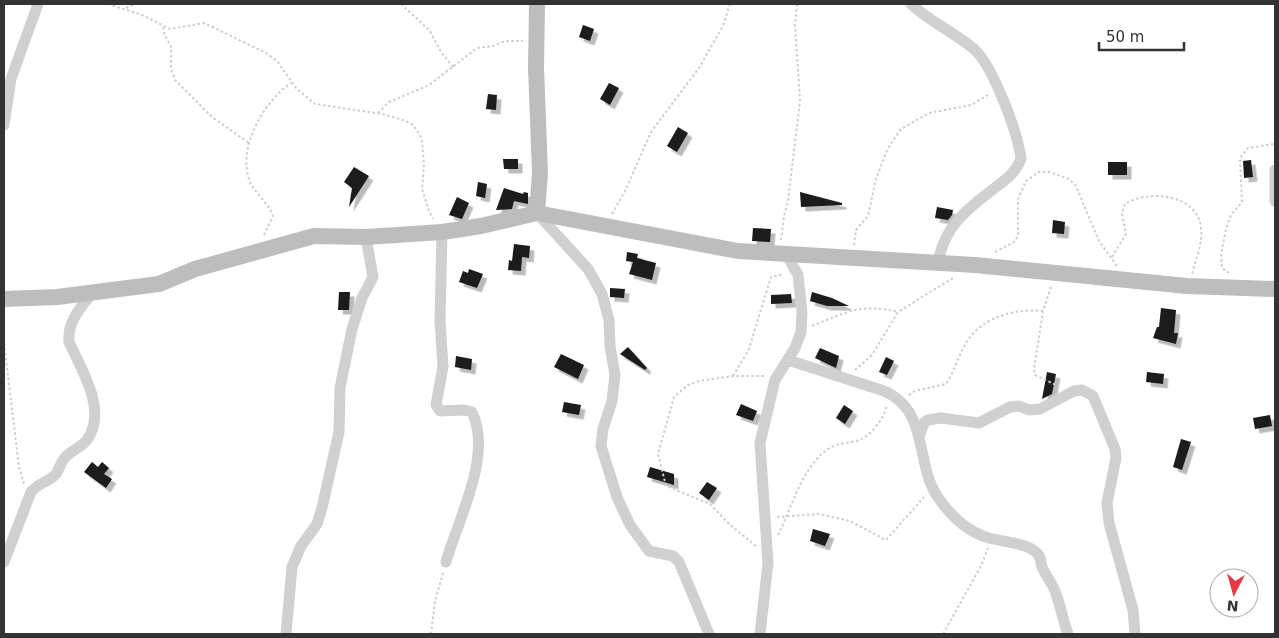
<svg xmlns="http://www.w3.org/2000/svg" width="1279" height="638" viewBox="0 0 1279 638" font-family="'DejaVu Sans',sans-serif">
	<defs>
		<filter id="shadow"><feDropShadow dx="4.5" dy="4.5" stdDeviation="0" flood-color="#0004"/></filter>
	</defs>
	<rect width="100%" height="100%" fill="#fff"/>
	<path fill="#1a1a1a" filter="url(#shadow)" d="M583,25L594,29L590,41L579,37Z
		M609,83L619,88L610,105L600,99Z
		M488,94L497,95L496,110L486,109Z
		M678,127L688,133L677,152L667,146Z
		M503,159H518V169H504Z
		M1251,160L1253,177L1244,178L1243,161Z
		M1108,162H1127V175H1108Z
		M354,167L369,176L349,207L352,188L344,182Z
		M478,182L487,184L485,198L476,196Z
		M504,188L523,194L524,192L528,193V204L514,201L512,209L496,210Z
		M800,192L842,203V205L801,207Z
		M457,197L469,203L462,219L449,215Z
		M937,207L953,210L952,215L948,220L935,218Z
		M1053,220L1065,222L1064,234L1052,233Z
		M753,228L771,229L770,242L752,241Z
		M514,244L530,246L529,258L522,257L521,271L508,270L509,260L512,261Z
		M627,252L638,254L637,258L656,263L652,280L629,274L633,262L626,261Z
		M469,269L483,274L477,288L459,282L463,271L468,273Z
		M610,288L625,289L624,298L610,297Z
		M339,292H350L349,310H338Z
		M812,292L832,298L849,306H827L810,301Z
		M791,294L792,303L771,304V295Z
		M1161,308L1176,310L1174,333H1178L1176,344L1153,338L1157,327H1159Z
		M628,347L647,368L645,370L620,354Z
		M820,348L839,356L836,368L815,358Z
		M561,354L584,365L578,379L554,367Z
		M456,356L472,359L471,370L455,367Z
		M886,357L894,361L887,375L879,372Z
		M1047,372L1056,374L1052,394L1042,399Z
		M1147,372L1164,374L1163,384L1146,382Z
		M564,402L581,405L579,415L562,412Z
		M741,404L757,411L753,421L736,415Z
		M844,405L853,411L845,424L836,418Z
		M1270,415L1272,426L1255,429L1253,418Z
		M1181,439L1191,442L1182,470L1173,467Z
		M92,462L98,467L102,462L109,468L104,474L112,479L106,488L84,472Z
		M650,467L674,474V485L647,477Z
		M707,482L717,488L709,500L699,493Z
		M813,529L830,534L825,546L810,541Z"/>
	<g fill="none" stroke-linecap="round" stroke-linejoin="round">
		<path stroke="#cdcdcd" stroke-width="2" stroke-dasharray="2.5 2.5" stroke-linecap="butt" d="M108,4L142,15L170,29L204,23L266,53L277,61L296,88L315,104L382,114L403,120L413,125L420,135L422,141L424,165L422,189L429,211L433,219
			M401,4L430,31L441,52L453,67
			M126,8L135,4
			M163,27L165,36L171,46V68L175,80L212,117L249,143
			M378,113L389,102L429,85L477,48L493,46L505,41H523
			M612,214L626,189L651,132L699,68L723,26L730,4
			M264,235L273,216C268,203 257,195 251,184C235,150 264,101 291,83
			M781,240L784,216L788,201L800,101L795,25L797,4
			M854,245L856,230L868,216L876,179L888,148L901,129L929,113L971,105L988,95
			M995,252L1014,242L1018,236V199L1026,181L1039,172H1049L1069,179L1076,186L1099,241L1117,266
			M1112,257L1126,234L1122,214L1125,204C1148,189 1198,194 1201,228C1203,243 1196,259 1192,274
			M1229,273L1222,268L1221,255L1226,229L1231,215L1242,202L1240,158L1248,148L1275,144
			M1051,287L1043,311L1034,369L1035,375L1058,386
			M812,326C847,312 859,303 898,312
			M4,343L19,467L24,484
			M855,370L872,355L898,312L953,278
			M733,376L749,349L771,277L784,274
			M909,395L915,391L946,384C954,372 958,357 965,345C979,318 1014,308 1043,311
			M777,517L819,514L850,521L886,540L924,497
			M778,535C792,507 800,473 824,452C835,443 843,444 856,441C870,438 884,419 887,405
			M756,546L729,524L710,504L666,486L658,454L674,397L688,385L699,381L733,376H766
			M431,634L435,601L443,573
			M943,634L981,566L988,548"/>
		<path stroke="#d0d0d0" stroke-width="11" d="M911,4C930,22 954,32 974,49C993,66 1018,133 1021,159C1015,174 1005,180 992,190C965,211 944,227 938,263
			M4,125L11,79L38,4
			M1275,170V201
			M537,213L588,269L602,294L609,320L610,346L615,375L612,401L603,429L601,446L617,497L630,525L649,551L673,556L679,562L709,634
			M442,232L440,321L443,367L436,405L440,411L464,410L472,412C493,456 458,519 446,562
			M788,360L884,391C929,410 915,462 937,496C948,512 964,529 983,536C997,542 1032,542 1039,556C1041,559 1041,563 1042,567C1046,576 1053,584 1056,594C1061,607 1063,621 1068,634
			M920,434L924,423L928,420L941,418L979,423L1010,407L1019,406L1029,410L1040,409L1074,391L1082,390L1093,396L1115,449L1116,458L1107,503L1109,523L1133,610L1135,634
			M4,562L31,492C38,483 49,482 56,474C59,470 60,464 63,460C69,451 81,448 87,440C108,410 81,369 69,342C67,322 81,307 92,293
			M286,634L292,567L301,546L317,524L322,508L339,432L340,388L352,329L362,298L373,277L366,237
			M760,634L768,563L760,443L775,380L795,348L801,332L802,312L798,275L785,252"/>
		<path stroke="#bdbdbd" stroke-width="16" d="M537,213L540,173L536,68L537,4
			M4,299L57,297L159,284L195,269L314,236L366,237L442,232L481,226L537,213L738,251L975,265L1187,286L1275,289"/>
	</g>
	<rect width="1279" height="638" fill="none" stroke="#333333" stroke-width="10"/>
	<g transform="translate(1234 593) rotate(186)"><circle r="24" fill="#ffffff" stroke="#adadad"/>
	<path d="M0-4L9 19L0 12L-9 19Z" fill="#e63946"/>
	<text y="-8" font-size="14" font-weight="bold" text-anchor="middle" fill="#333333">N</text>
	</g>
	<path d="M1099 42v8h85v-8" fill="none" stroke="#333333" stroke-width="2.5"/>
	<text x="1106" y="42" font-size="15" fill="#333333" stroke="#ffffff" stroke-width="4" paint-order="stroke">50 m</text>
</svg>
